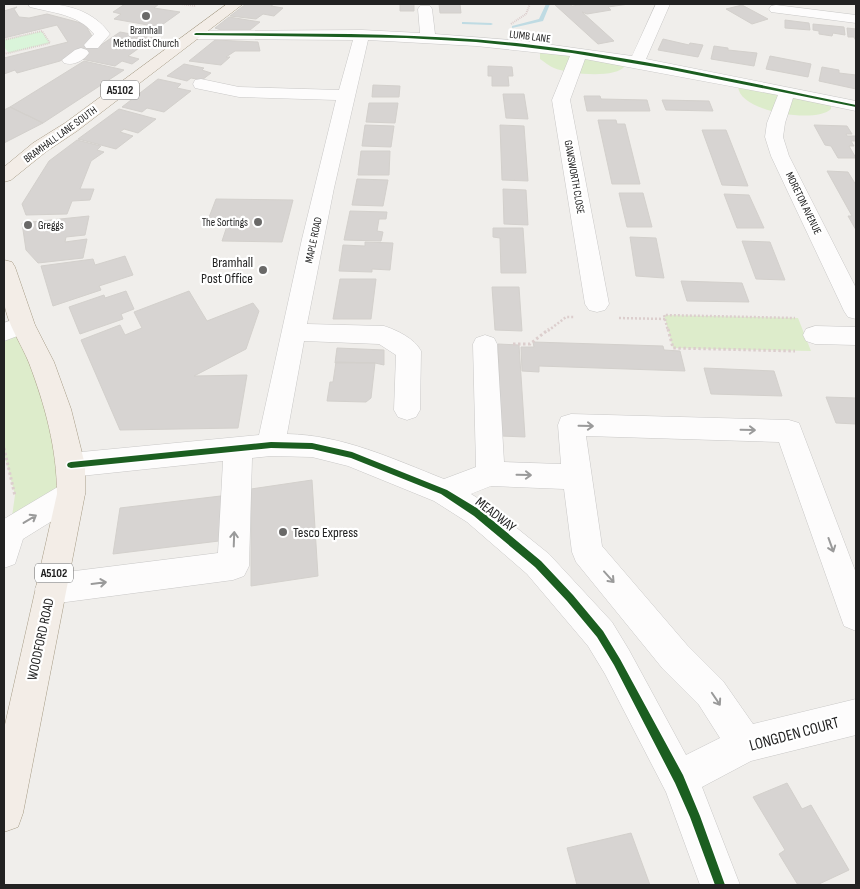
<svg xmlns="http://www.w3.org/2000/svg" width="860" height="889" viewBox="0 0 860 889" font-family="'Sofia Sans Condensed',sans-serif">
	<rect width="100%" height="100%" fill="#f0eeeb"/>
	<path fill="#ddeccb" d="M540,48L625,66C616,79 568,74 554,68C549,66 545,62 540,59Z
		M739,82L831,101V109C815,125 729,110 739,82Z
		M664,315L798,318L811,351L673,348Z
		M23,325L71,494L10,531L15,495L4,453V332Z"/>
	<path fill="#daf5da" d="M42,31L50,43L9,53L4,47V40Z"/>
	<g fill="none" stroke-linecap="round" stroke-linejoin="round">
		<path fill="#bfdbe3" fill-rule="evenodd" d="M546,4H550L543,21L512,28V26L539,19Z
			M464,22L491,23L493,24L491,25L462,24V22Z"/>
	</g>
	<path fill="#d7d4d2" stroke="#d3d0cc" d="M125,4H159L154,8L180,12L159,27L114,19L121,14L113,12Z
		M246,4H274L271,6L283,8L274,16L263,14L256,19L230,16Z
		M400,4H414V11H400Z
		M439,4H460L461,13H440Z
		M554,4H569L572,6L587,4H629L608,7L611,10L587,14L582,12L614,41L598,44Z
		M742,5L768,19L752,24L726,9Z
		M17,7L14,9L19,17L29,18L47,14L85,24L98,47L120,32L153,38L128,56L139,59L132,64L122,61L115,66L81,59L88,55L74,52L60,61L17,73L15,70L4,74V58L68,42L57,25L4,38V11Z
		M229,17L260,22L250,30H221L215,28Z
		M785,20L809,23L810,30L785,28Z
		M813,24L844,27L845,35L833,33L832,36L819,34V31L813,30Z
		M847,28L856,29V41L854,37H848Z
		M663,39L689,45L690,43L703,45L698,57L658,50Z
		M215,40L258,42L260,51H235L226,57H230L221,65L189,61Z
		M714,46L728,48V50L757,53L754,66L711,59Z
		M770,56L811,64L808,77L766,69Z
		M84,61L124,70L43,123L10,107Z
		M184,64L204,68L202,70L211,73L202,80L191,78L187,81L167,76Z
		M488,66L512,67L513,76H508L509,86H492V76H488Z
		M822,67L839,70V73L856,75V89L819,81Z
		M158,79L181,84L177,88L191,91L164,112L147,108L142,112L122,107Z
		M373,85L400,86L399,97H372Z
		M503,94H524L528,119L506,118Z
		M584,96H600L601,99L647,100L650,111H587Z
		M662,100L709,101L713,111L666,110Z
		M369,103H398L395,123L366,122Z
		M10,107L43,123L4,143V110Z
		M119,109L156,119L138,133L124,129L120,132L133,136L116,149L78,139Z
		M598,120H616L617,124H625L640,184H612Z
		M365,125L394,126L391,147L362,146Z
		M500,125L524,126L528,181L502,180Z
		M814,125L847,126L852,134H846L847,136H856V141H851L854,146H849L856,158H838L831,146L825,145Z
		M702,130H726L748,186L722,185Z
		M77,140L101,146L97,150L104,152L91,161L80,189H94L90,200L72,201L67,214L26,215L22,204L49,161Z
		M361,151H390L389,175H358Z
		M827,171L848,172L856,185V230L848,216H852Z
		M357,179L388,180L383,206L352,205Z
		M503,189L526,190L528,225L504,224Z
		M619,193H643L652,227H627Z
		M724,194L749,195L764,228H737Z
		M216,199L293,200L282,242L222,241L229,220H208Z
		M350,211L387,212L386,219H379L377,231L383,232L381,241L344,240Z
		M89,216L85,235L66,237L65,242L87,239L83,258L38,263L26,250L22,223Z
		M493,228H523L526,273H501L500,238L493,237Z
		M630,237L656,238L664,278L636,276Z
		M742,241L770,242L785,280L756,279Z
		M365,242L393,243L390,270L372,269V272L339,271L343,245L365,246Z
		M125,256L133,275L99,286L101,290L53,306L41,266L93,259L95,265Z
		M340,279H376L371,319H333Z
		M681,281L742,283L749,302L687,301Z
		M492,287H519L522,331L495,330Z
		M126,291L134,309L121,314L123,319L80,334L69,307L104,295L105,298Z
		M189,291L207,321L253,303L259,311L246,349L194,376L247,375L238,428L120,430L81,340L120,325L125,335L142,328L134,312Z
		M533,342L663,346L664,350L680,351L685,371L539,366V372L522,371L521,347H534Z
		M498,344L519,345L525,437L501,436Z
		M337,348L384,350V365L375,363H335Z
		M336,362L375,363L371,398L366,402L327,401L330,382H333Z
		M704,368L774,371L782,396L711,394Z
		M826,397L856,398V424L836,423Z
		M312,480L318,576L251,586V489Z
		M229,495L227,540L113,554L120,508Z
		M787,783L802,809L811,805L849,870L817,885H798L779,854L785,850L753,797Z
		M631,833L650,885H577L567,848Z"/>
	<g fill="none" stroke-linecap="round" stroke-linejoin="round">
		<defs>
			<path id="minor" d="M28,4C58,2 91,7 110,34L98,48H86L84,45L94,34C78,14 53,13 30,7Z
				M656,4H670L646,59L856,101V111L793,98L785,123L783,137L789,156L856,288V319L848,317L844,311L771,156L765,137L767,123L778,95L585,59L570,100L609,304L605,310L597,312L589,310L585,304L552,100L570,56L476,46L368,40L334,188L307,324L384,326C397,330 415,339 421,351L420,410L416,417L407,420L398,417L394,410L396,355L379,344L304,341L287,434C343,435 393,459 444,479L476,467L473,344L476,338L485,335L494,338L497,344L504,462L561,464L558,425L561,417L571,414L789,420L799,423L856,573V631L844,626L840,615L779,442L586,436L602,546L687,645L723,681L753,724L856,699V735L751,761L702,787L740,885H700L666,792L605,674L588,646L527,574L467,522L434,501L348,466L312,457L271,456L252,458L249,566L244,576L233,580L51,604L40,600L35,589L40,578L51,574L218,553L223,461L71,477L61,473L57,465L61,457L71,453L259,435L302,239L336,100L239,97L195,88L193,84L195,80L201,79L239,87L339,90L353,40L196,39L191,37L188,34L191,31L362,30L420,33L418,9L420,6H430L432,9L435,34L524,41L632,56ZM491,486L564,489L572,552L576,562L663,669L699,705L720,738L686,755L629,650L612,622L549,554L487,504L471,494Z
				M776,5L856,15V23L771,12L769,9L771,6Z
				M81,48L87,50L89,53C83,61 74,66 64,63L62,60L75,50Z
				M23,316L31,319L35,325L31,331L4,341V323Z
				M815,326L856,327V345L815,344L806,341L803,335L806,329Z
				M71,481L81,485L85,494L81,503L23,539L15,564L4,568V519L61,485Z"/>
			<path id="major" d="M227,4H243L77,131L47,151L11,180L4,182V167L33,143L65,123Z
				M4,260L12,262L15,267L35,325L54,362L71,409L85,465V494L23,813L18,827L4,832V729L57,494C57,449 45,405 29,363C21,343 7,324 4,302C2,289 3,272 4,260Z"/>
		</defs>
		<use href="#minor" stroke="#c9c8c7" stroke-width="1"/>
		<use href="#major" stroke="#a79c86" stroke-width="1"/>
		<path stroke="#dccecd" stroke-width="2" stroke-dasharray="1 1" stroke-linecap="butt" d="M180,4L196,6
			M511,24L526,14L530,4
			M4,40L42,31L50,43L4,54"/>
		<path stroke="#dccecd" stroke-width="2.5" stroke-dasharray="2 2" stroke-linecap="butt" d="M619,318L665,319L664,315L795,318
			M665,319L668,331
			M548,331L566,317H575"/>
		<path stroke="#dccecd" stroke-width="3" stroke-dasharray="2.5 2.5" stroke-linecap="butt" d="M668,329L673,348L795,351
			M513,344H530L549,329
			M4,448L15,496"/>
		<use href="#minor" fill="#fdfcfc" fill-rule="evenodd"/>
		<use href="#major" fill="#f3ede7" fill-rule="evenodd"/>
		<defs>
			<path id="cycleway" d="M196,33C306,34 416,32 525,44C636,57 746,82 856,105V107L667,69L572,53L524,47L476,42L406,38L195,35L194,34Z
				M271,442L312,443L352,452L447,490L480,510L541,561L573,595L603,631L620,659L683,775L700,816L725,885H715L690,817L675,783L614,665L597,637L567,601L535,567L474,516L441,494L351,458L312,449L271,448L71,468L68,467L67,465L68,463L71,462Z"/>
		</defs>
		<use href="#cycleway" stroke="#fff" stroke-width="3"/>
		<use href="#cycleway" fill="#1b5e20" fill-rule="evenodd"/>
	</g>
	<defs><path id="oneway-shaft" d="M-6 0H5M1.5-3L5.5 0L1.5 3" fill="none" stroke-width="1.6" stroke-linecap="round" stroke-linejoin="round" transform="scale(1.25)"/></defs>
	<g stroke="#9a9a9a">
		<use href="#oneway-shaft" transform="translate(586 426) rotate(1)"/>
		<use href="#oneway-shaft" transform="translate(748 430) rotate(1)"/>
		<use href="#oneway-shaft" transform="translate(524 475) rotate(1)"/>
		<use href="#oneway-shaft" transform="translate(30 519) rotate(-31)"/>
		<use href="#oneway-shaft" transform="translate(234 539) rotate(-88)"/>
		<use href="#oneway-shaft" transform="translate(831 545) rotate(70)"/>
		<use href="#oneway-shaft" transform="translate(609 577) rotate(48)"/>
		<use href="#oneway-shaft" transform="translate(99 583) rotate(-7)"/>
		<use href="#oneway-shaft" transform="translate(716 699) rotate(56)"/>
	</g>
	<g fill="#6a6968" stroke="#fff" stroke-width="2">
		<circle cx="146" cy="16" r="5"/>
		<circle cx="258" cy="222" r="5"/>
		<circle cx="28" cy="225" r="5"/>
		<circle cx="263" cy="270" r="5"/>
		<circle cx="283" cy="532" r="5"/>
	</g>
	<g text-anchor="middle" stroke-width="4.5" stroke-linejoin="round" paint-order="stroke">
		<g font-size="11" fill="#222" stroke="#fff">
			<text x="146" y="34">Bramhall<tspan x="146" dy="13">Methodist Church</tspan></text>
			<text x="248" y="226" text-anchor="end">The Sortings</text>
			<text x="38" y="229" text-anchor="start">Greggs</text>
		</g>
		<g font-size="11" fill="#222" stroke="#fff">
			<text transform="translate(530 36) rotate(7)" y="4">LUMB LANE</text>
			<text transform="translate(60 134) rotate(-36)" y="4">BRAMHALL LANE SOUTH</text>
			<text transform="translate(575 177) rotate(80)" y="4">GAWSWORTH CLOSE</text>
			<text transform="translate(804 203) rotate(64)" y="4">MORETON AVENUE</text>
			<text transform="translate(313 240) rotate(-78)" y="4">MAPLE ROAD</text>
		</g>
		<g fill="#fff" stroke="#646464" stroke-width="1">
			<rect x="101" y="80.5" width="38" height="19" rx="4"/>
			<rect x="35" y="563.5" width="38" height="19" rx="4"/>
		</g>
		<g font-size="12" font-weight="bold" fill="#222">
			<text x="120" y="94">A5102</text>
			<text x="54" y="577">A5102</text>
		</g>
		<g font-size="14" fill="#222" stroke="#fff" text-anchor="end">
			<text x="253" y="267">Bramhall<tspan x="253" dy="16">Post Office</tspan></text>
			<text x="293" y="537" text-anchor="start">Tesco Express</text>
		</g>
		<g font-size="14" fill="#222" stroke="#fff">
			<text transform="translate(496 514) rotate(38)" y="5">MEADWAY</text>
			<text transform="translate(40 639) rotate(-78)" y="5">WOODFORD ROAD</text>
		</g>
		<g font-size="16" fill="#222" stroke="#fff">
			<text transform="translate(794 733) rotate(-15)" y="6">LONGDEN COURT</text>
		</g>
	</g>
	<rect width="860" height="889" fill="none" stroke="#222222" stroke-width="10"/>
</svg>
